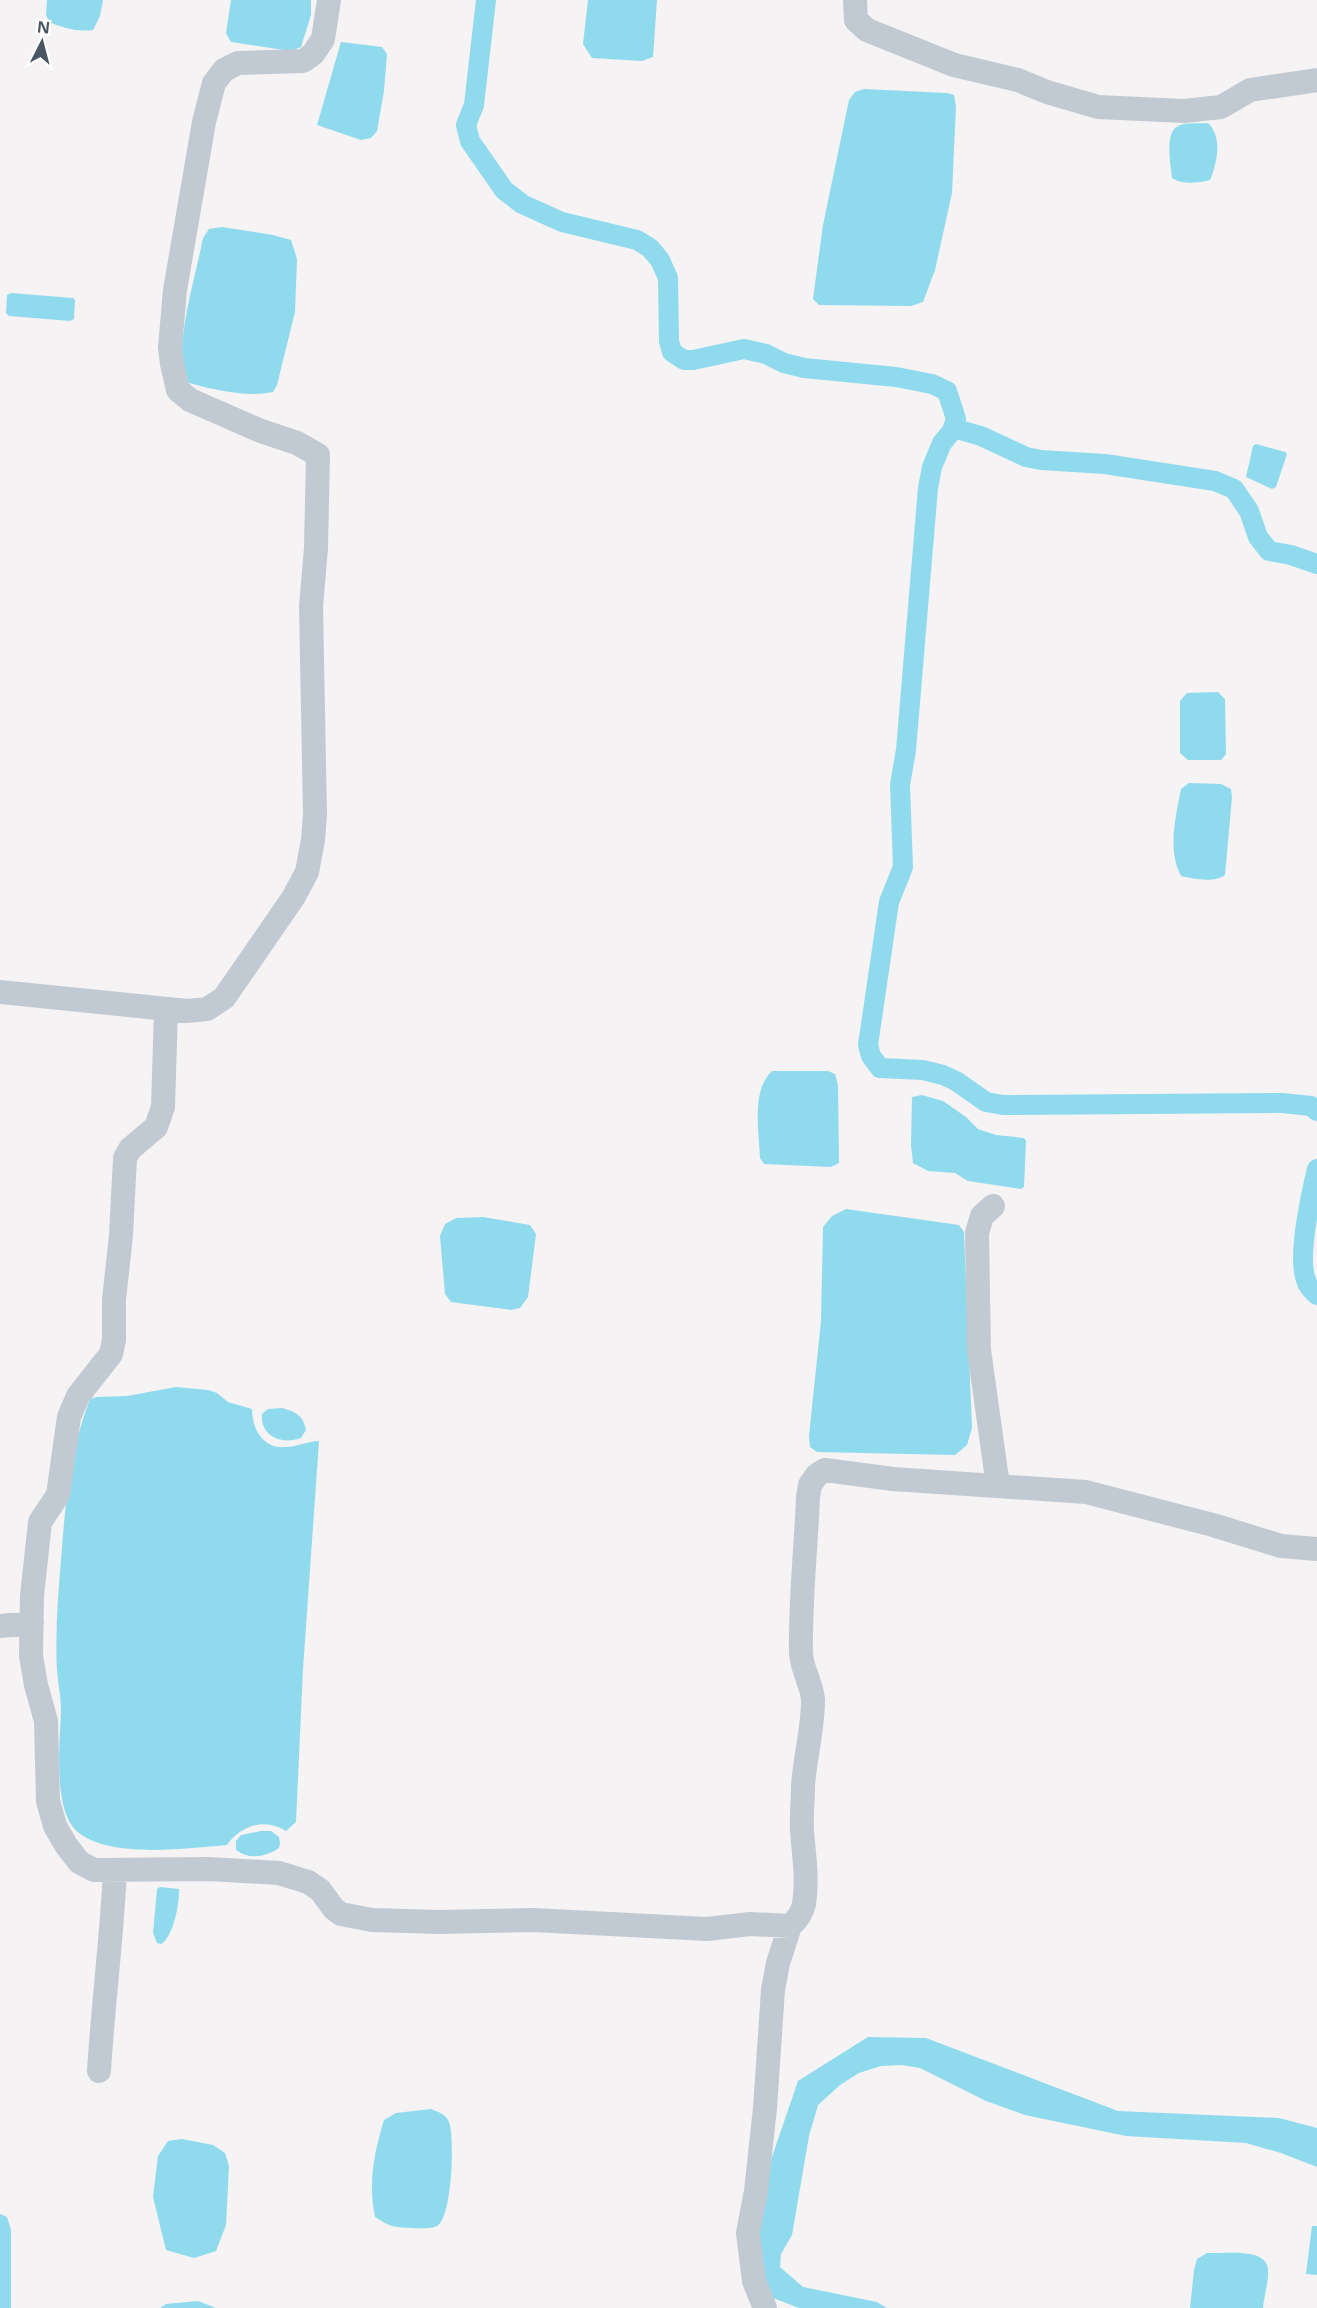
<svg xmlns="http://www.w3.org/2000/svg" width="1317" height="2308" viewBox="0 0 1317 2308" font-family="'Noto Sans',sans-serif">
	<rect width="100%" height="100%" fill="#f5f3f3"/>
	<path fill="#90daee" d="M47,0H103L100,16L93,30C77,32 63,28 49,22L46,15Z
		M231,0H311V15L301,47L291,51L231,42L226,33Z
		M588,0H657L653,57L642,61L592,58L583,44Z
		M341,42L382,47L387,54L384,91L377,131L371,138L361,140L317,125Z
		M864,89L947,93L954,95L956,107L952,193L935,270L923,302L911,306L819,305L813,299L823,225L849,100L855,92Z
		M1208,123C1223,137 1217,163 1210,180C1198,183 1183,185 1172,178C1171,165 1164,133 1178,126C1185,122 1199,124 1208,123Z
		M222,227L273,235L291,240L297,259L295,312L277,385L273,392C245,398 212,389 185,382C173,349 196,275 203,238L209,229Z
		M11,293L73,298L75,300L74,319L70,321L9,316L6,313L7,295Z
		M1256,444L1285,452L1287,454L1276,487L1272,489L1246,477L1253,446Z
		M1218,692L1225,699L1226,754L1221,760H1188L1180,753V701L1187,693Z
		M1189,783L1221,784L1231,789L1232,797L1225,875C1214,883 1194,879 1181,876C1167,850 1176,816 1181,789Z
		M772,1071H828L835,1074L838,1085L839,1163L831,1167L764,1164L760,1158C759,1131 751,1091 772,1071Z
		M922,1095L943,1101L966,1117L978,1129L996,1135L1024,1138L1026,1141L1024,1187L1021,1189L968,1181L955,1173L928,1171L913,1163L911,1145L912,1097Z
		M846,1209L959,1225L964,1232L972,1428L967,1445L955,1455L817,1452L810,1447L809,1436L821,1321L823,1227L832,1216Z
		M483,1217L530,1225L536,1234L528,1297L520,1308L511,1310L451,1302L445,1294L440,1236L445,1224L456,1218Z
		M176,1387L208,1390L217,1393L228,1402L252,1409C252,1429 263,1449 286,1447C297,1447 308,1441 319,1441L303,1669L296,1822L286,1831C265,1817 240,1826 227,1845C187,1848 113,1859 79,1833C52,1813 60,1741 61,1711C61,1697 58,1683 57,1670C55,1634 58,1596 61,1560C65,1506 70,1450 90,1399L97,1397L127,1396Z
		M282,1408C296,1412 303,1415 306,1430L301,1438C283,1445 260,1437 262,1414L268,1409Z
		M261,1831H271L279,1837L280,1843L279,1848C266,1857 249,1860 236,1850V1841L241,1835Z
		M160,1887L179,1889C180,1902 173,1938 161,1944L157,1943L153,1933L157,1889Z
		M868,2037L926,2038L1118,2111L1279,2118L1317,2128V2167L1281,2153L1246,2143L1126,2136L1025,2115L986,2101L920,2068L902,2065L881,2066L859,2073L840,2085L818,2105L809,2136L792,2235L781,2254L780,2267L803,2287L877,2302L887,2308H799L760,2293V2192L798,2081Z
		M431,2109C438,2112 446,2114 449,2122C455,2138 452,2218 437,2226C432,2230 398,2228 392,2226C386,2224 380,2220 375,2217C368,2183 374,2153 384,2120L396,2113Z
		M182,2139L213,2145L225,2153L229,2166L226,2225L216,2251L194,2258L166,2250L153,2197L158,2156L168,2141Z
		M0,2214L7,2217L11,2230V2308H0Z
		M1312,2226H1317V2275L1306,2274Z
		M1207,2253C1224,2254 1266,2247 1268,2269C1269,2281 1264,2296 1263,2308H1190L1194,2270L1197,2259Z
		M198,2301L216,2308H160L166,2304Z"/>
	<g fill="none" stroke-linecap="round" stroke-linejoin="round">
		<path stroke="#90daee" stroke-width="20" d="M486,0L474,105L466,125L470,141L504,190L522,204L562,222L637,240L650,248L660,260L668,278L669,341L672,352L684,360H693L744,349L766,354L784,363L804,368L896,377L932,384L947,391L956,419L952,431L942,443L932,467L928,488L906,750L900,785L903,867L889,902L868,1045L871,1056L880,1068L923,1070L943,1075L956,1081L986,1102L1003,1105L1282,1103L1311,1106L1317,1111
			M953,428L981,436L1026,457L1041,460L1105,464L1215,481L1234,489L1249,511L1258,537L1269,551L1291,555L1317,564
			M1317,1169C1311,1194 1297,1257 1306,1280C1308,1287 1312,1291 1317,1295"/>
		<path stroke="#c1cad2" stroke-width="24" d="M855,0L856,20L867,30L954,65L1018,80L1047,92L1098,107L1184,111L1221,107L1250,90L1317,80
			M0,992L187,1011L207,1009L224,998L293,898L307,872L313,840L315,814L311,607L316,548L318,455L297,443L261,431L190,400L178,390L172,364L170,347L175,290L204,122L214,83L224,70L238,63L303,61L313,54L323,39L329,0
			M166,1009L163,1107L156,1127L130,1149L125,1158L121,1235L114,1300V1340L111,1354L78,1396L69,1417L58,1495L40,1522L32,1596L31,1656L36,1685L46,1721L48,1801L55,1826L66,1845L79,1862L94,1870L209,1869L279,1873L308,1882L320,1890L334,1909L341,1914L372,1920L440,1922L533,1920L707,1929L750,1924L790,1926C797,1920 802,1913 804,1904C808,1879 804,1856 802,1831C801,1816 803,1801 803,1786C805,1757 813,1729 813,1700C812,1683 801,1669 801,1652C800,1600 806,1549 808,1497L810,1485L817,1475L825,1470L893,1479L1086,1492L1213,1525L1281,1546L1317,1549
			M993,1206L982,1216L977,1233L979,1350L998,1486
			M0,1626L32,1623
			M99,2071C103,2004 112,1937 115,1870
			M765,2308L754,2281L748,2233L756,2191L765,2108L773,1990L778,1963L790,1926"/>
	</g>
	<g transform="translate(42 42) rotate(6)" stroke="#ffffff" stroke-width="4.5" paint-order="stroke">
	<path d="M0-4.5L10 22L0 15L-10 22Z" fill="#4a5661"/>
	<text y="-9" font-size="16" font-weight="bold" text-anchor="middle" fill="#4a5661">N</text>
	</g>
</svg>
